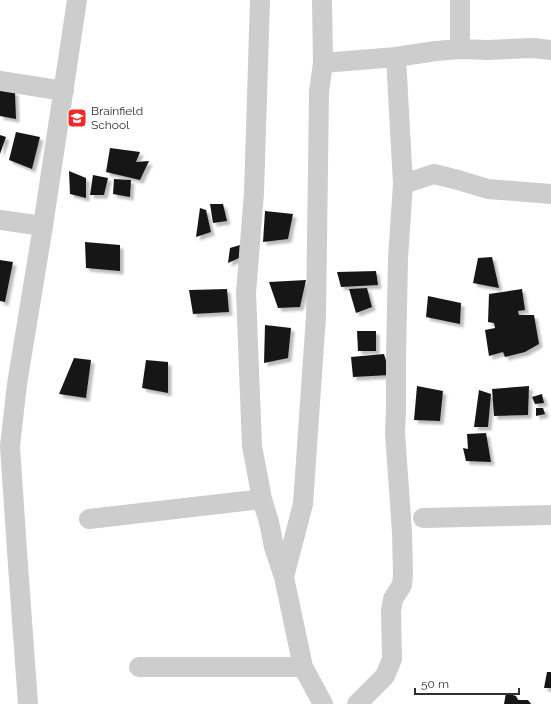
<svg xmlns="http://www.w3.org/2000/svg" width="551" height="704" viewBox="0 0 551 704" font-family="Raleway,sans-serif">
	<defs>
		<filter id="shadow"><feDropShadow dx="3.5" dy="3.5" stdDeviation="1" flood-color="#0004"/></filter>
	</defs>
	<rect width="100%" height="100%" fill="#fff"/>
	<path fill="#171717" filter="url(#shadow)" d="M0,89L15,92L16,119L0,116Z
		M16,132L40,137L32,169L9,160Z
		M0,135L6,137L0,154Z
		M110,148L140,152L136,162L149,161L140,180L106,172Z
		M69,171L86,178V198L70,194Z
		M93,175L108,178L104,195H90Z
		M114,179L131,180L130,197L113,194Z
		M210,204H223L227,221L213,223Z
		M200,208L206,210L211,232L196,237Z
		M265,211L293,214L288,239L263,242Z
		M85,242L120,245V271L86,268Z
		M240,245L239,258L228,263L230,248Z
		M492,257L499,288L473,283L478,258Z
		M0,260L13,262L5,302L0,301Z
		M376,271L378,285L341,287L337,272Z
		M306,280L300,307L278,308L269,282Z
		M367,288L372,307L356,313L349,289Z
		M227,289L229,312L193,314L189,290Z
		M522,289L525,310L518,311L519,315H534L539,344L525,352L505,357L503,352L489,356L485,330L495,328L494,323L488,322L489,294Z
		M428,296L461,303L460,324L426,317Z
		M265,325L291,328L288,358L264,363Z
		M357,331H376V351H358Z
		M384,354L390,375L353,377L351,357Z
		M74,358L91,360L86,398L59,394Z
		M146,360L168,362V393L142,388Z
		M417,386L443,391L440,421L414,420Z
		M529,386L528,415L494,416L492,389Z
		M479,390L491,394L488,427H474Z
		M542,394L544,403L535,404L532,397Z
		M536,408H543L545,414L536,416Z
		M486,433L491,462L466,461L463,448L468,449L467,434Z
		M547,672H551V688H544Z
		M506,693L516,696L518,700H528L531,704H504Z"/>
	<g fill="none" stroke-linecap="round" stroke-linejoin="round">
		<path stroke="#cdcdcd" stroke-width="20" d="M260,0L254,193L246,293L252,446L262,499L269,522L274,547L284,577L303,667L323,704
			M460,49V0
			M396,57L403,184
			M323,63L396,57L436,51L460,49L488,50L533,48L551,50
			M0,81L64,91
			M0,220L43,226
			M423,518L551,515
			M89,519L262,499
			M284,577L303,504L316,316L319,92L323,63L322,0
			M139,667H303
			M28,704L17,551L10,446L17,384L43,226L77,0
			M357,704L385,676L392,659L391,611L393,599L402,585L403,575L402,532L395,433L396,408V359L398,258L403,184L434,174L458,180L488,189L551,194"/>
	</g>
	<defs>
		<symbol id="school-square" viewBox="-11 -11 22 22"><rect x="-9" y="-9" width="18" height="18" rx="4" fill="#f22726" stroke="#fff"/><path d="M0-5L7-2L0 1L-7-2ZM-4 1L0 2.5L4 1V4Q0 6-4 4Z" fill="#fff"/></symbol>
	</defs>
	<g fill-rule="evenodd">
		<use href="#school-square" x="66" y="107" width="22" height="22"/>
	</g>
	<g text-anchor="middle" stroke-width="4" stroke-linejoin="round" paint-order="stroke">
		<g font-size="12" fill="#303030" stroke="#fff" text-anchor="start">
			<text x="91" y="115">Brainfield<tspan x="91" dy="14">School</tspan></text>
		</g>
	</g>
	<path d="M415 688v6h104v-6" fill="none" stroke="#303030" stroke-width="2"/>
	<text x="421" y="688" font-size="12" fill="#303030" stroke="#ffffff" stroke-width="3" paint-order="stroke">50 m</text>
</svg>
